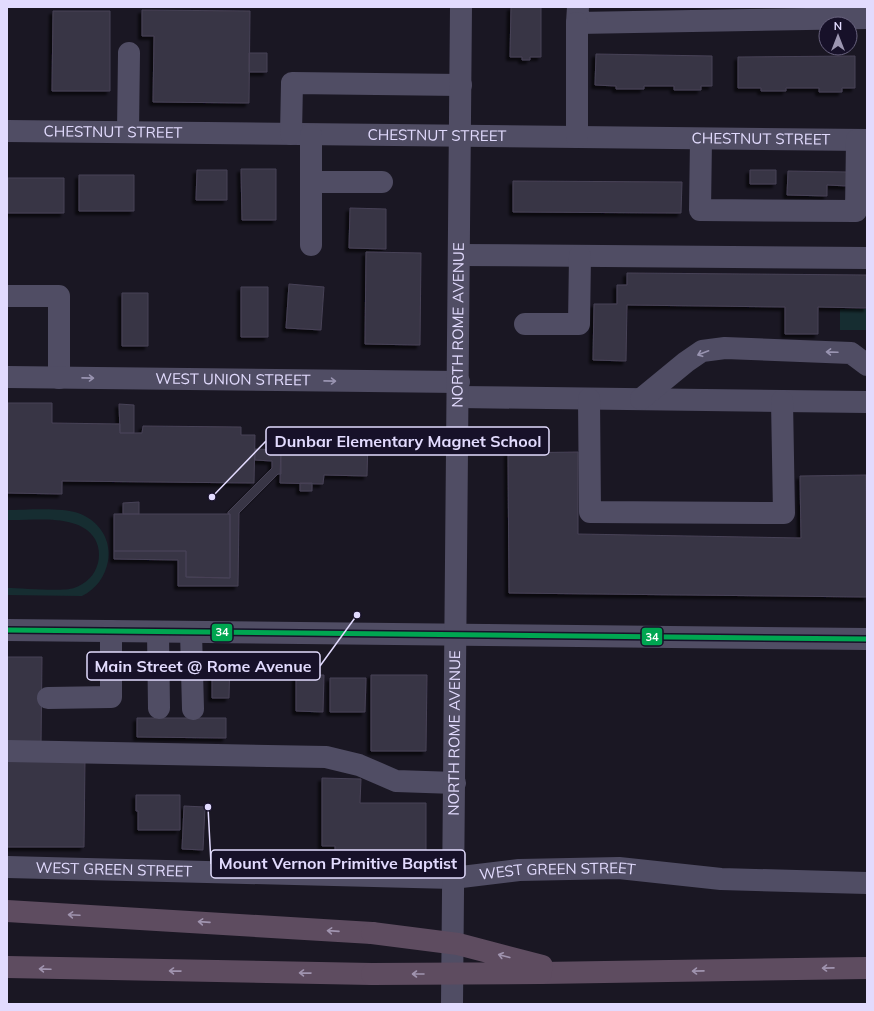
<svg xmlns="http://www.w3.org/2000/svg" width="874" height="1011" viewBox="0 0 874 1011" font-family="Mulish,sans-serif">
	<defs>
		<filter id="shadow"><feDropShadow dx="-3.5" dy="3.5" stdDeviation="1" flood-color="#0009"/></filter>
	</defs>
	<rect width="100%" height="100%" fill="#1a1723"/>
	<path fill="#162d31" d="M840,309H867V330H840Z
		M7,510C26,510 61,507 78,513C98,520 112,539 108,561C105,577 96,589 82,596L7,595V588C22,588 62,592 74,588C86,584 95,575 98,563C100,555 99,546 95,539C79,513 34,521 7,520Z"/>
	<path fill="#393545" stroke="#474256" filter="url(#shadow)" d="M511,7H541V57H530V60H522V57H510Z
		M142,10L250,11L249,103L153,102L154,36H142Z
		M53,11H110V91H52Z
		M249,53H267V72H249Z
		M596,54L712,56V86H701V90H674V86H644V89H616V86L595,85Z
		M855,56V88H842V92H819V88H786V91H761V88H738V57Z
		M241,169H276V220H242Z
		M197,170H227V200H196Z
		M750,170H776V184H750Z
		M788,171L848,172V186L827,185V196L787,195Z
		M79,175H134V211H79Z
		M8,178H64V213H8Z
		M513,181L682,182L681,213L513,212Z
		M350,208L386,209V249L349,248Z
		M366,252L421,253L420,345L365,344Z
		M627,273L867,275V308L818,307V334H785V307L627,305L626,361L593,360L594,304H617V285H627Z
		M289,284L324,287L321,330L286,328Z
		M241,287H268V337H241Z
		M122,293H148V346H122Z
		M8,403H52V423L120,424V433H142L143,426L241,427V435H255L254,483L62,481V494L7,493Z
		M119,404L134,405V433H120Z
		M281,440L368,441L367,476L324,475L323,484L280,483Z
		M255,449L281,450V474H278L239,513L238,586H178V560L114,559V551H186V577L230,578V514H228V512L272,468V461L255,460Z
		M578,452V534L801,538L800,476L866,475L867,597L509,593L508,453Z
		M300,483H312V491H300Z
		M139,502V514H123V503Z
		M114,514H230V578L186,577V551H114Z
		M7,657H42L41,746L7,745Z
		M212,658L230,659L229,698H212Z
		M302,667H317V675H324L323,712L296,711V675H302Z
		M371,675H427L426,751H371Z
		M330,678H366L365,712H330Z
		M137,718H226V738L137,737Z
		M7,758L85,759L84,847H7Z
		M322,778L361,779L360,803H426V851H335V846H322Z
		M136,795H180V830H138V811H136Z
		M184,806L205,807L203,850L182,849Z"/>
	<g fill="none" stroke-linecap="round" stroke-linejoin="round">
		<g stroke="#504d64" stroke-width="22">
			<path d="M578,7L577,23L867,18"/>
			<path id="s1" d="M7,131L867,140"/>
			<path d="M128,132L129,53"/>
			<path d="M291,134L292,83L461,85"/>
			<path d="M577,137V23"/>
			<path d="M701,139L700,210L856,211L857,140"/>
			<path d="M311,182H382"/>
			<path d="M311,245V135"/>
			<path d="M460,255L867,258"/>
			<path d="M7,296H59V378"/>
			<path d="M525,324H579L580,256"/>
			<path id="s2" d="M7,377L459,382"/>
			<path d="M459,397L867,402"/>
			<path d="M589,399L590,512L784,513L782,401"/>
			<path d="M641,399L686,362L702,351L725,348L851,353L867,365"/>
			<path d="M7,630L867,639"/>
			<path d="M158,632L159,708"/>
			<path d="M191,632L193,709"/>
			<path d="M48,698L111,697V631"/>
			<path d="M7,751L326,757L359,765L396,781L455,783"/>
			<path id="s3" d="M7,867L453,878L519,870L619,868L721,879L867,883"/>
			<path id="s4" d="M452,1004L461,7"/>
		</g>
		<path stroke="#5e4c60" stroke-width="22" d="M7,911L372,933
			M7,967L372,974
			M541,973L867,968"/>
		<path stroke="#5e4c60" stroke-width="22" d="M372,933L458,944L542,966
			M372,974L541,973"/>
		<defs>
			<path id="bus-1" d="M7,630L867,639"/>
		</defs>
		<use href="#bus-1" stroke="#171129" stroke-width="8"/>
		<use href="#bus-1" stroke="#00a651" stroke-width="5"/>
	</g>
	<defs><path id="oneway-shaft" d="M-6 0H5M1.5-3L5.5 0L1.5 3" fill="none" stroke-width="1.6" stroke-linecap="round" stroke-linejoin="round"/></defs>
	<g stroke="#9994b1">
		<use href="#oneway-shaft" transform="translate(832 352) rotate(-178)"/>
		<use href="#oneway-shaft" transform="translate(703 353) rotate(159)"/>
		<use href="#oneway-shaft" transform="translate(88 378) rotate(1)"/>
		<use href="#oneway-shaft" transform="translate(330 381) rotate(1)"/>
	</g>
	<g stroke="#a094af">
		<use href="#oneway-shaft" transform="translate(74 915) rotate(-177)"/>
		<use href="#oneway-shaft" transform="translate(204 922) rotate(-176)"/>
		<use href="#oneway-shaft" transform="translate(333 931) rotate(-176)"/>
		<use href="#oneway-shaft" transform="translate(504 956) rotate(-165)"/>
		<use href="#oneway-shaft" transform="translate(828 968) rotate(179)"/>
		<use href="#oneway-shaft" transform="translate(45 969) rotate(-178)"/>
		<use href="#oneway-shaft" transform="translate(175 971) rotate(-179)"/>
		<use href="#oneway-shaft" transform="translate(698 971) rotate(179)"/>
		<use href="#oneway-shaft" transform="translate(305 973) rotate(-179)"/>
		<use href="#oneway-shaft" transform="translate(418 974) rotate(180)"/>
	</g>
	<g text-anchor="middle" stroke-width="3" stroke-linejoin="round" paint-order="stroke">
		<g font-size="15" fill="#e2dbfe" stroke="#171129">
			<text dy="5" stroke="none"><textPath href="#s1" startOffset="106">CHESTNUT STREET</textPath></text>
			<text dy="5" stroke="none"><textPath href="#s1" startOffset="430">CHESTNUT STREET</textPath></text>
			<text dy="5" stroke="none"><textPath href="#s1" startOffset="754">CHESTNUT STREET</textPath></text>
			<text dy="5" stroke="none"><textPath href="#s4" startOffset="679">NORTH ROME AVENUE</textPath></text>
			<text dy="5" stroke="none"><textPath href="#s2" startOffset="226">WEST UNION STREET</textPath></text>
			<text dy="5" stroke="none"><textPath href="#s4" startOffset="271">NORTH ROME AVENUE</textPath></text>
			<text dy="5" stroke="none"><textPath href="#s3" startOffset="107">WEST GREEN STREET</textPath></text>
			<text dy="5" stroke="none"><textPath href="#s3" startOffset="551">WEST GREEN STREET</textPath></text>
		</g>
	</g>
	<path fill="none" stroke="#e2dbfe" stroke-width="1.5" d="M212 497L266 441M357 615L320 666M208 807L211 864"/>
	<g fill="#e2dbfe" stroke="#171129" stroke-width="1.5">
		<circle cx="212" cy="497" r="4"/>
		<circle cx="357" cy="615" r="4"/>
		<circle cx="208" cy="807" r="4"/>
	</g>
	<g fill="#171129" stroke="#e2dbfe" stroke-width="1.5">
		<rect x="266" y="427" width="283" height="28" rx="4"/>
		<rect x="87" y="652" width="233" height="28" rx="4"/>
		<rect x="211" y="850" width="254" height="28" rx="4"/>
	</g>
	<g font-size="16" text-anchor="middle" font-weight="bold" fill="#e2dbfe">
		<text x="408" y="447">Dunbar Elementary Magnet School</text>
		<text x="203" y="672">Main Street @ Rome Avenue</text>
		<text x="338" y="869">Mount Vernon Primitive Baptist</text>
	</g>
	<g stroke="#171129" stroke-width="1.5">
		<rect x="211" y="623" width="22" height="19" rx="4" fill="#00a651"/>
		<rect x="641" y="627" width="22" height="19" rx="4" fill="#00a651"/>
	</g>
	<g font-size="11" text-anchor="middle" font-weight="bold" fill="#fff">
		<text x="222" y="636">34</text>
		<text x="652" y="641">34</text>
	</g>
	<rect width="874" height="1011" fill="none" stroke="#e2dbfe" stroke-width="16"/>
	<g transform="translate(838 36)"><circle r="19" fill="#171129" stroke="#68627e"/>
	<path d="M0-3L7 15L0 10L-7 15Z" fill="#9c96b1"/>
	<text y="-6" font-size="11" font-weight="bold" text-anchor="middle" fill="#e2dbfe">N</text>
	</g>
</svg>
